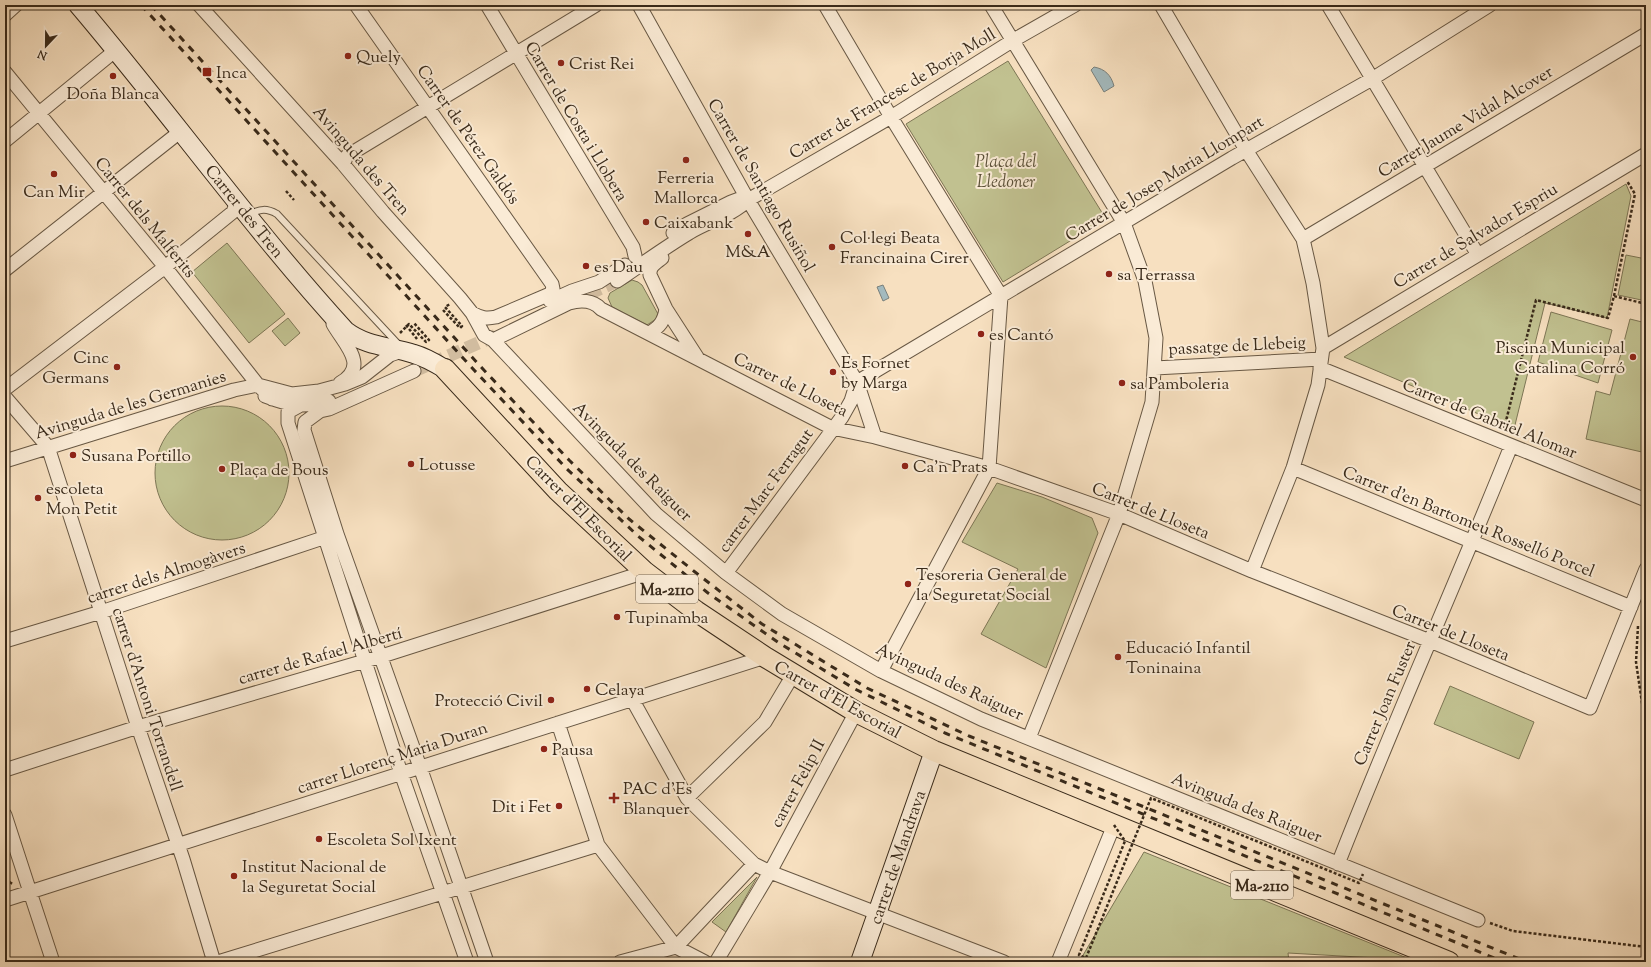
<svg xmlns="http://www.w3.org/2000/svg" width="1651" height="967" viewBox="0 0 1651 967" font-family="'Sorts Mill Goudy',serif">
	<rect width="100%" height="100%" fill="#f7e0c0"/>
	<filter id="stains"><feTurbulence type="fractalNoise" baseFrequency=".005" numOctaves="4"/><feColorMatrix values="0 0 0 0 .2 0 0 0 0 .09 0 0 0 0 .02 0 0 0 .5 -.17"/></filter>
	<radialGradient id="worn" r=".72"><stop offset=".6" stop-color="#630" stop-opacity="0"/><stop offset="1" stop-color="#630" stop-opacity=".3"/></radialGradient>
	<path fill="#c1c190" stroke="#7d7655" d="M1008,61L1106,219L1003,282L906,124Z
		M1626,184L1631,196L1607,318L1545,303L1514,429L1344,357Z
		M227,243L285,314L249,343L192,272Z
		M1626,255L1646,259V301L1618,295Z
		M632,280L638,282L642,285L658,314L656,319L647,325L612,307L608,298L610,293Z
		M1551,312L1612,330L1598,383L1538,362Z
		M288,318L300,333L285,346L272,331Z
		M1630,319L1646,323V453L1586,439L1596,391L1610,395Z
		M155 473a67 67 0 1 1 134 0a67 67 0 1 1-134 0Z
		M997,483L1042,497L1092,518L1098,533L1046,668L981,634L1018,569L962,542Z
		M1450,686L1534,722L1519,759L1434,724Z
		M1144,852L1412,960L1288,953L1289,962H1079Z
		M757,877L726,932L712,922Z"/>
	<path fill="#a3babe" stroke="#79807c" d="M1094,67C1105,69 1111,75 1114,86L1104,92L1091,70Z
		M883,285L889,298L883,301L877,287Z"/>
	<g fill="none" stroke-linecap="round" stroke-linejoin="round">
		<path stroke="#d1bc9f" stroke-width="13" stroke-dasharray="13 6" stroke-linecap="butt" d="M571,302L617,281
			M414,371L499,334"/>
		<defs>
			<path id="lane" d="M250,214C261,209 266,208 277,214L398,344"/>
			<path id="street" d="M199,5L343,164L383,212L460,298L472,313L484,335L493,340
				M356,5L552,284L553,289L550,294L496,317C486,319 481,318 472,313
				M487,5L633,247L635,256
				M639,5L748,200L857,382L875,437
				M825,5L891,117L1001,296L989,468L881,671
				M991,5L1124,223L1145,281L1156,338L1152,402L1119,514L1029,738
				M1161,5L1246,150L1303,239L1313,283L1323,348L1318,385L1293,468L1252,571
				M1328,5L1478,255
				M5,15L16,5
				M5,72L165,267L258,385L272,399
				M5,141L116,50
				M343,164L347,156L596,5
				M673,233L687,224L731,202L739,199L748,200
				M1303,239L1646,34
				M662,258C656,263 649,266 650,275L666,309L697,357
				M5,270L181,131
				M617,281C641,265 664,248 689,233C708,221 732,216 748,200L891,117L1012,41L1075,5
				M550,301L572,291L599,282L625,265
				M333,324C344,344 370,366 340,383
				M649,333C660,327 664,321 666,309
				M493,340L569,303C580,300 593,300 601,309L832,428L875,437L989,468L1119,514L1252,571L1430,641L1590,708L1646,569
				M493,340L656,514L726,573L782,614L881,671L981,719L1478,920
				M1323,348L1646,154
				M1155,368L1321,359
				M1320,368L1646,500
				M414,371L329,409L320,411L305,422L304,430L337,534L420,767L487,962
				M857,382L1232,158L1372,79L1490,5
				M5,389L165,267L233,212L237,202
				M265,396C291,406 301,408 329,401
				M5,397L48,447L138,727L183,859L214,962
				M299,406L288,412V423L401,773L467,962
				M5,461L234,390L258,385L292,394L319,391L345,384L362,377L390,355L402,351
				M1293,468L1631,607
				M726,573L842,417L851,401L857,382
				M5,641L101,612L332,535
				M632,699L687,798L754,864L770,872L1004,962
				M558,723L598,845L676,947L705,962
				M5,770L138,727L382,656L645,572
				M687,798L765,722L793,675
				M5,815L30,892L5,900
				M1338,864C1393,723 1455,586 1511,446
				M53,962L30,892L765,657
				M218,962L598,845
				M620,962L676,947L754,864
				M716,962L770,872L856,712
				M1058,962L1114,825"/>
			<path id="secondary" d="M78,5C169,112 251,227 346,331C367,347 390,346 414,354C425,357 435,363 445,369
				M860,962L934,751"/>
			<path id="primary" d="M445,369L558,491L645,572L696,611L765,657L856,712L934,751L1449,962"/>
		</defs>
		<use href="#lane" stroke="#685844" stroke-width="8"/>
		<use href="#street" stroke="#685844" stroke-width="15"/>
		<use href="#secondary" stroke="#392a1a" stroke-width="20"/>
		<use href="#primary" stroke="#392a1a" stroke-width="22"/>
		<path stroke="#392a1a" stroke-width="2.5" stroke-dasharray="3 2" stroke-linecap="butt" d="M286,191L294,200
			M1614,296L1635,194L1627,181
			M443,310L460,328L462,326L445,307L450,304
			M406,325L417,339
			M400,333L409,324L426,342L429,340L414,323
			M1504,429L1536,300L1608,318L1614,296L1646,304
			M1638,626L1636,662L1646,730
			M5,880L13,884
			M1490,923L1513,931L1646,947"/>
		<use href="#lane" stroke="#faebd6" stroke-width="6"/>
		<use href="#street" stroke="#faebd6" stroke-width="13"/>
		<use href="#secondary" stroke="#faebd6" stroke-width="18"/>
		<use href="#primary" stroke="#f7e0c0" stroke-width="20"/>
		<path stroke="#392a1a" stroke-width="3" stroke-dasharray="7 7" stroke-linecap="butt" d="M141,5L474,370L567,469L638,536L708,593L779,643L855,689L945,733L1504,962
			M151,5L482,368L569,460L629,519L695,572L762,624L867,688L969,736L1527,962"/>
		<path stroke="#392a1a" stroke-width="2.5" stroke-dasharray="3 2" stroke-linecap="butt" d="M1114,825L1125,841L1079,955L1086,958L1151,798L1359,883L1363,874"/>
	</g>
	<g fill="#8f2418" stroke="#faebd6" stroke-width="1.5">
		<circle cx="348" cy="56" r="4"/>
		<circle cx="561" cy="63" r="4"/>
		<rect x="202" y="67" width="10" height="10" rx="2"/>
		<circle cx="113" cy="76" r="4"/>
		<circle cx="686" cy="160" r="4"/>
		<circle cx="54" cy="174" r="4"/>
		<circle cx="646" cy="222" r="4"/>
		<circle cx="748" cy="234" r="4"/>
		<circle cx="832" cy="247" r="4"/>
		<circle cx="586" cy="266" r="4"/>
		<circle cx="1109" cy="274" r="4"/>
		<circle cx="981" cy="334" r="4"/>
		<circle cx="1633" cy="357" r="4"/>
		<circle cx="117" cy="367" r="4"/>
		<circle cx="833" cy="372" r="4"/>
		<circle cx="1122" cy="383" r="4"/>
		<circle cx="73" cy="455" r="4"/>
		<circle cx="411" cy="464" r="4"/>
		<circle cx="905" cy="466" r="4"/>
		<circle cx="222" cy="469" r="4"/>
		<circle cx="38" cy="498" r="4"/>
		<circle cx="908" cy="584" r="4"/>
		<circle cx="617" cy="617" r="4"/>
		<circle cx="1118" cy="657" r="4"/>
		<circle cx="587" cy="689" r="4"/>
		<circle cx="551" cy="700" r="4"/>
		<circle cx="544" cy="749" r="4"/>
		<path d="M612 792h4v4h4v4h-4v4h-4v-4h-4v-4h4z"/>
		<circle cx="559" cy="806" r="4"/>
		<circle cx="319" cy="839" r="4"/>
		<circle cx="234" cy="876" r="4"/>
	</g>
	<g text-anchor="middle" stroke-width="4" stroke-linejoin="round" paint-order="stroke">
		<g fill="#faebd6" stroke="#736452" stroke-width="1">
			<rect x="636" y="575" width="62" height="28" rx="3"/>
			<rect x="1231" y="871" width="62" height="28" rx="3"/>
		</g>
		<g font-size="16" font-weight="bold" fill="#392a1a">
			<text x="667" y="595">Ma-2110</text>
			<text x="1262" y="891">Ma-2110</text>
		</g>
		<g font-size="17" fill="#392a1a" stroke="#faebd6" text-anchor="start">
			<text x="356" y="62">Quely</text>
			<text x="569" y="69">Crist Rei</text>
			<text x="216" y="78">Inca</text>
			<text x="113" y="99" text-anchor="middle">Doña Blanca</text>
			<text x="686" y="183" text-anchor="middle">Ferreria<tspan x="686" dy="20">Mallorca</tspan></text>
			<text x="54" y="197" text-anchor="middle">Can Mir</text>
			<text x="654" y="228">Caixabank</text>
			<text x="840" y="243">Col·legi Beata<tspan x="840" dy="20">Francinaina Cirer</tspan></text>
			<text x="748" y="257" text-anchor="middle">M&amp;A</text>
			<text x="594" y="272">es Dau</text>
			<text x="1117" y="280">sa Terrassa</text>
			<text x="989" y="340">es Cantó</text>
			<text x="1625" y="353" text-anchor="end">Piscina Municipal<tspan x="1625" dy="20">Catalina Corró</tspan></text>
			<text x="109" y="363" text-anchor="end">Cinc<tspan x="109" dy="20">Germans</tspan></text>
			<text x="841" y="368">Es Fornet<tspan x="841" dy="20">by Marga</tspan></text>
			<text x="1130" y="389">sa Pamboleria</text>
			<text x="81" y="461">Susana Portillo</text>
			<text x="419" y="470">Lotusse</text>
			<text x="913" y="472">Ca'n Prats</text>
			<text x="230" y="475">Plaça de Bous</text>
			<text x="46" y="494">escoleta<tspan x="46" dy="20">Mon Petit</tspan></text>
			<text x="916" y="580">Tesoreria General de<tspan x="916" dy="20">la Seguretat Social</tspan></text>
			<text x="625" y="623">Tupinamba</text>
			<text x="1126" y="653">Educació Infantil<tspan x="1126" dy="20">Toninaina</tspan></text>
			<text x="595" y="695">Celaya</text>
			<text x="543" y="706" text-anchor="end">Protecció Civil</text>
			<text x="552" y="755">Pausa</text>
			<text x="623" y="794">PAC d'Es<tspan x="623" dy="20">Blanquer</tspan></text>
			<text x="551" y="812" text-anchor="end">Dit i Fet</text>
			<text x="327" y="845">Escoleta Sol Ixent</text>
			<text x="242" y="872">Institut Nacional de<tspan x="242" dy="20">la Seguretat Social</tspan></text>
		</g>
		<g font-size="17" fill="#392a1a" stroke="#faebd6">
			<text transform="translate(892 93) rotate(-31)" y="6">Carrer de Francesc de Borja Moll</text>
			<text transform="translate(577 121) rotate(59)" y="6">Carrer de Costa i Llobera</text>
			<text transform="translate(1465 121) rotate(-31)" y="6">Carrer Jaume Vidal Alcover</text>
			<text transform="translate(469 134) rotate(55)" y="6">Carrer de Pérez Galdós</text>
			<text transform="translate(362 160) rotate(49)" y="6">Avinguda des Tren</text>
			<text transform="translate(1164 178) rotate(-31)" y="6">Carrer de Josep Maria Llompart</text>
			<text transform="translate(762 185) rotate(60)" y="6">Carrer de Santiago Rusiñol</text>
			<text transform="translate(245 211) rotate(51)" y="6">Carrer des Tren</text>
			<text transform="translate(146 217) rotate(51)" y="6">Carrer dels Malferits</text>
			<text transform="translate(1475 235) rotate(-31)" y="6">Carrer de Salvador Espriu</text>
			<text transform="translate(1237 345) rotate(-3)" y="6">passatge de Llebeig</text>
			<text transform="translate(791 384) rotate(26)" y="6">Carrer de Lloseta</text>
			<text transform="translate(130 404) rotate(-17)" y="6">Avinguda de les Germanies</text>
			<text transform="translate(1490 418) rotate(22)" y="6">Carrer de Gabriel Alomar</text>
			<text transform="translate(633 461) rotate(45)" y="6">Avinguda des Raiguer</text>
			<text transform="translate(765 490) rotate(-54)" y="6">carrer Marc Ferragut</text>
			<text transform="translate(579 508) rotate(45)" y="6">Carrer d'El Escorial</text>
			<text transform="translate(1151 510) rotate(22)" y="6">Carrer de Lloseta</text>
			<text transform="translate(1469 521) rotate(22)" y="6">Carrer d'en Bartomeu Rosselló Porcel</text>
			<text transform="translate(166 572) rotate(-18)" y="6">carrer dels Almogàvers</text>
			<text transform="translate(1451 632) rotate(22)" y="6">Carrer de Lloseta</text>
			<text transform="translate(320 655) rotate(-16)" y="6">carrer de Rafael Albertí</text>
			<text transform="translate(950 681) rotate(25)" y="6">Avinguda des Raiguer</text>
			<text transform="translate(148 699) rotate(72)" y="6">carrer d'Antoni Torrandell</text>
			<text transform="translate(838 699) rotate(29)" y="6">Carrer d'El Escorial</text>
			<text transform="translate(1384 703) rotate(-67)" y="6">Carrer Joan Fuster</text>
			<text transform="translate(392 757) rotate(-18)" y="6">carrer Llorenç Maria Duran</text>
			<text transform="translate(797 783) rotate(-62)" y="6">carrer Felip II</text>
			<text transform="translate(1247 807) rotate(22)" y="6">Avinguda des Raiguer</text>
			<text transform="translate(897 857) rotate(-71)" y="6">carrer de Mandrava</text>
		</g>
		<g font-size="17" font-style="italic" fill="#5b5038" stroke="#faebd6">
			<text x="1006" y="167">Plaça del<tspan x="1006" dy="20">Lledoner</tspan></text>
		</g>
	</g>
	<rect width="1651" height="967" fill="none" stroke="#f7e0c0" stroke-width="20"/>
	<rect x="6" y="6" width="1639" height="955" fill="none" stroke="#392a1a" stroke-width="2"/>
	<rect x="10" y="10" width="1631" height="947" fill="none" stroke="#392a1a"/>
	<g transform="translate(46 46) rotate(202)" stroke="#faebd6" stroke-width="3" paint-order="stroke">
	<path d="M0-3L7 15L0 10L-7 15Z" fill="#392a1a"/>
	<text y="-6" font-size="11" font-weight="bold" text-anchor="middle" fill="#392a1a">N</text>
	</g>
	<rect width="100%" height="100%" filter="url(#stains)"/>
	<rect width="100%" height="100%" fill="url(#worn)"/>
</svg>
